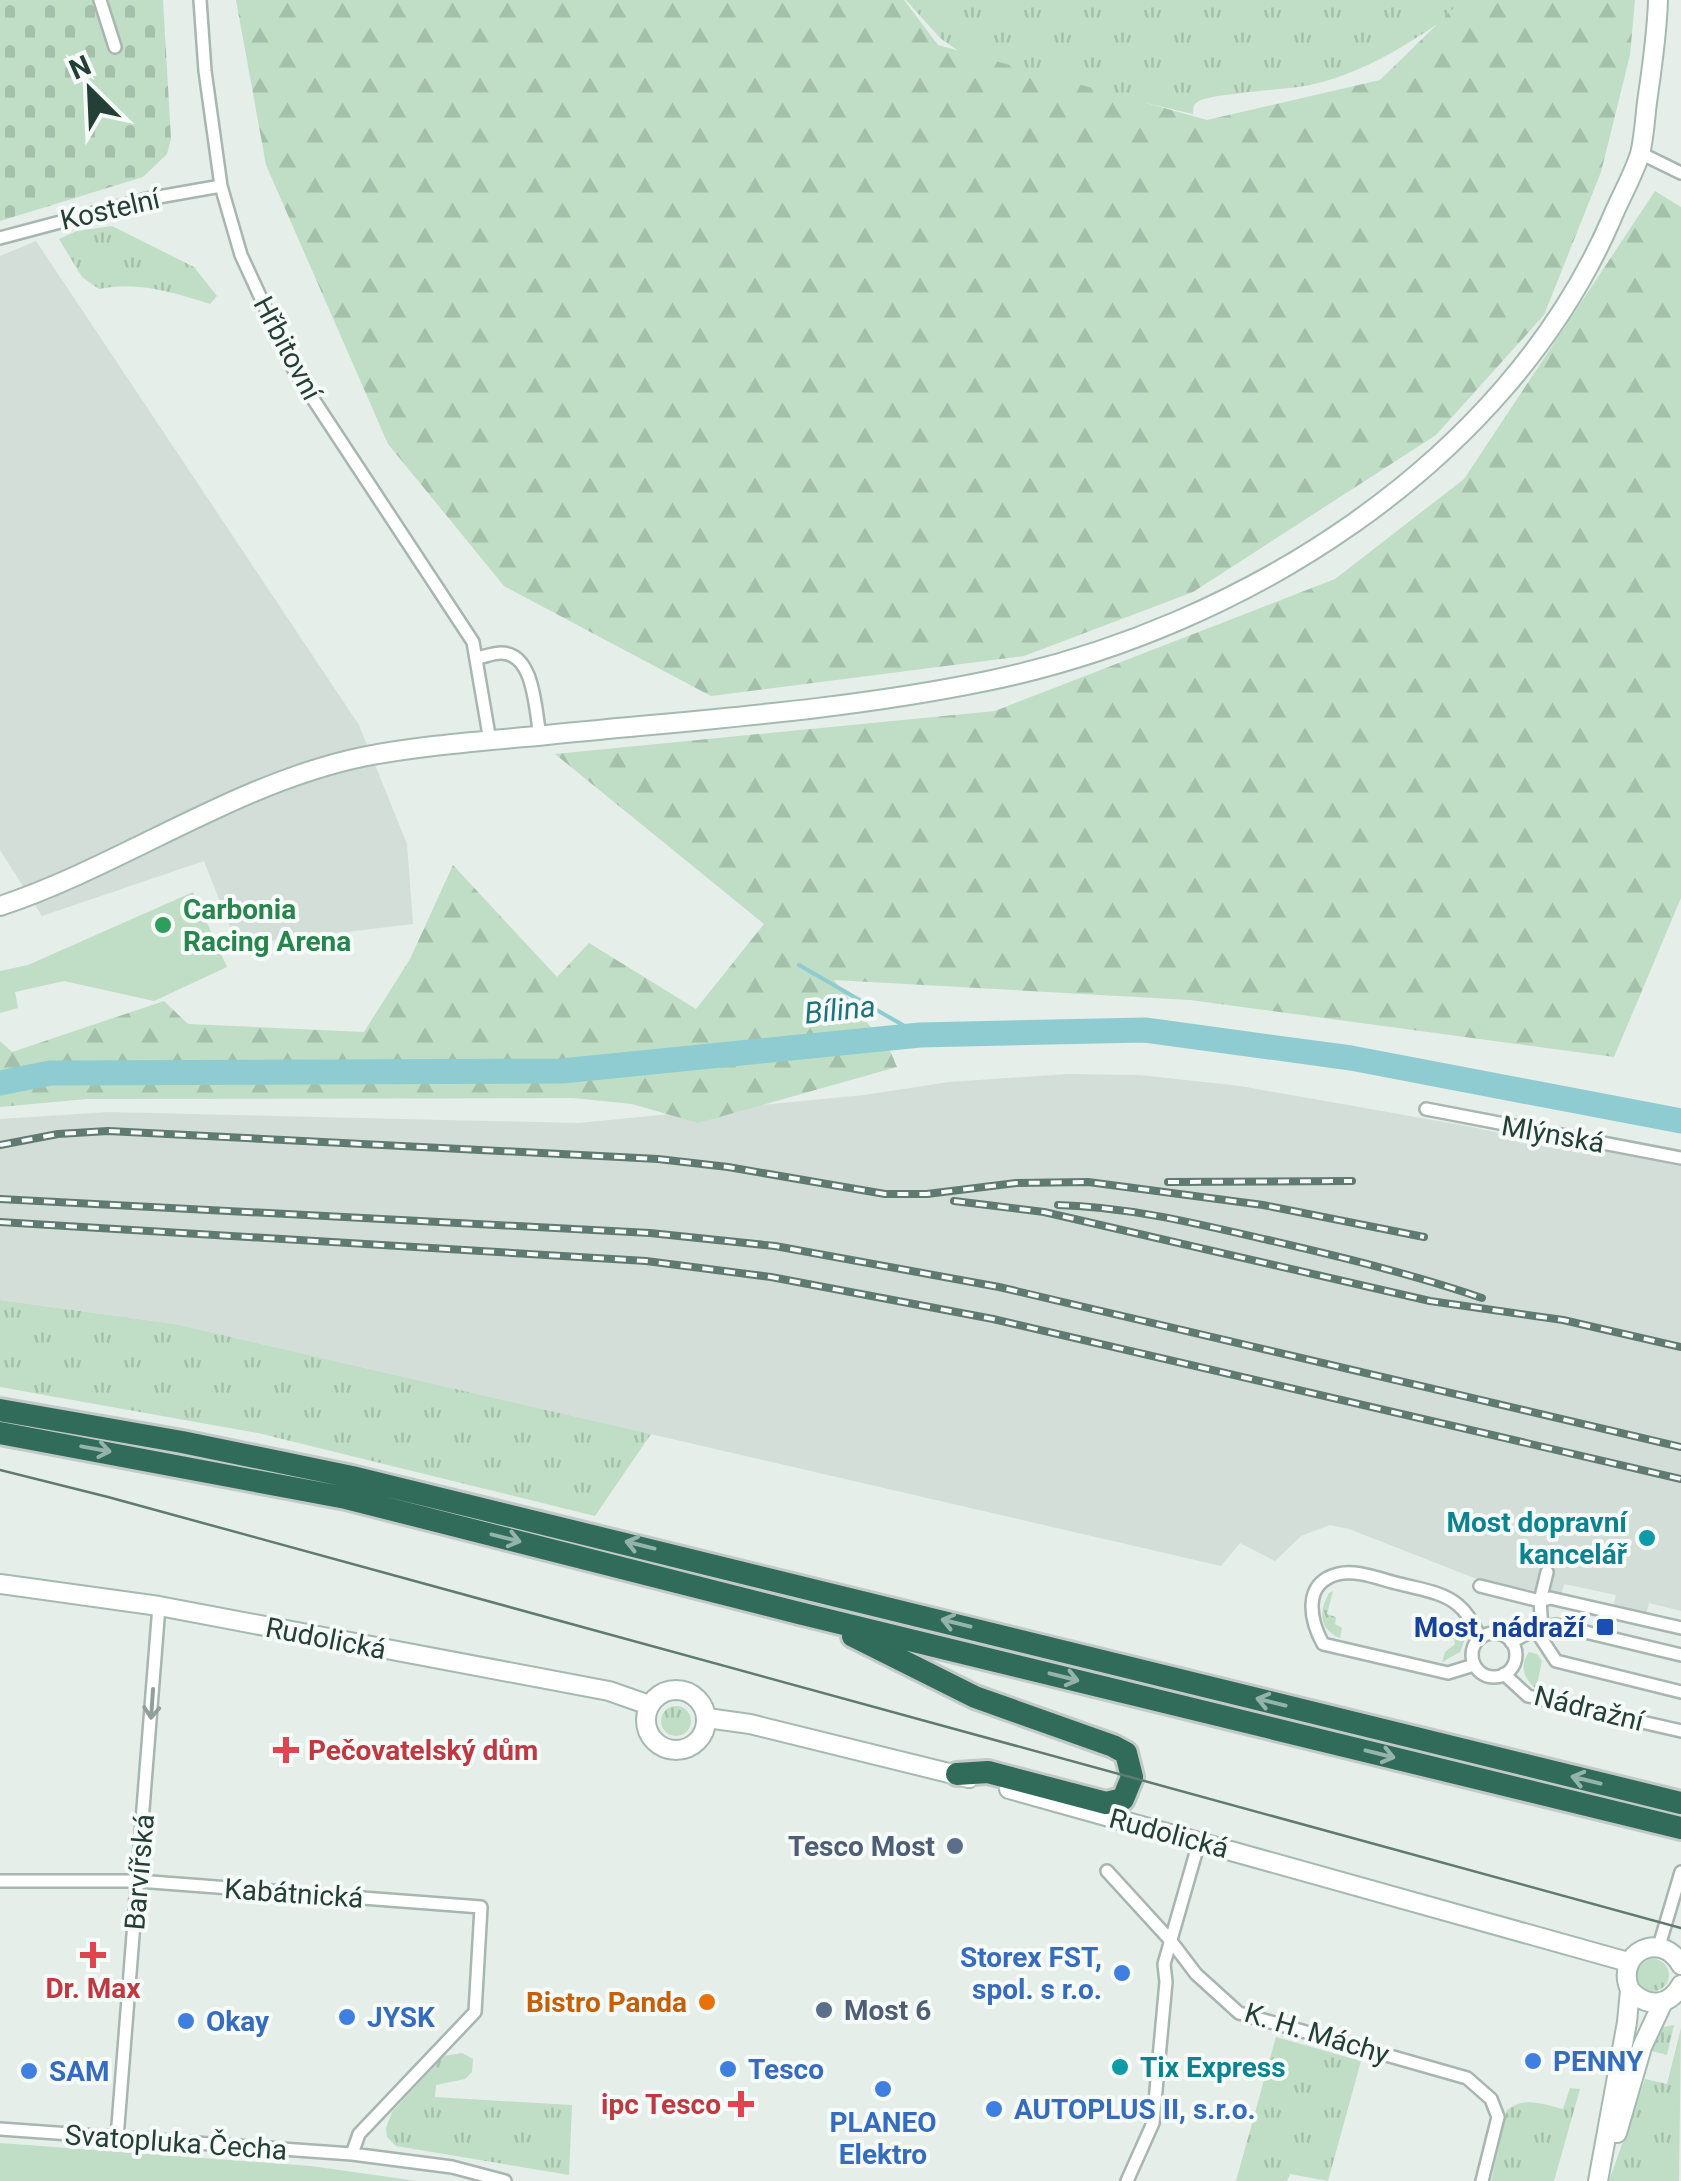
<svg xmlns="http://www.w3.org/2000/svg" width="1681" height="2181" viewBox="0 0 1681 2181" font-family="Roboto,sans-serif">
	<defs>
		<pattern id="grass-tufts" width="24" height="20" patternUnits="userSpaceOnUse" patternTransform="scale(2.5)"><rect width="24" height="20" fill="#bfdec5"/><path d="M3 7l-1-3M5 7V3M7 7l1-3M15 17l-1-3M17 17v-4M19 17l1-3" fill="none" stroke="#a4c0aa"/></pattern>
		<pattern id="forest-firs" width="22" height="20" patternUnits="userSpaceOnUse" patternTransform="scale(2.5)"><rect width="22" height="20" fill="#bfdec5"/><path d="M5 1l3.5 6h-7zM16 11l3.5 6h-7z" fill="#a4c0aa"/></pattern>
		<pattern id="cemetery-stones" width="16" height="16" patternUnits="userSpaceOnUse" patternTransform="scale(2.5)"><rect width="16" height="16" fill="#bfdec5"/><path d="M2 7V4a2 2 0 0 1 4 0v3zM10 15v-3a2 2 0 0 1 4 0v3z" fill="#a4c0aa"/></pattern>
	</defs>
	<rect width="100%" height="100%" fill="#e5eee9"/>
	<path fill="#d3ded8" d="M36,241L359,725L407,844L413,924L237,945L204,861L42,916L0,850V256Z
		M1068,1074L1140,1075L1240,1086L1472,1127L1605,1156L1606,1151L1681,1165V1611L1649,1603L1646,1615L1613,1607L1616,1595L1564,1584L1561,1596L1477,1579L1349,1529L1330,1525L1301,1536L1275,1561L1240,1543L1221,1566L175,1324L0,1300V1119L109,1112L579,1123L864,1095L949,1082Z"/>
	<path fill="url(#grass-tufts)" d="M906,0H1472C1418,38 1365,76 1299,87C1282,89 1206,95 1199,101C1192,105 1194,107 1193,114L977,64L940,38Z
		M112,226L194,267L217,296L210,304C171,292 139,281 99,289L82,277L59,239L77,231Z
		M0,1300L175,1324L651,1434L595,1516L258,1433L0,1387Z
		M1333,1591L1327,1614L1336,1617L1335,1624L1342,1628L1340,1638C1318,1629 1319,1611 1329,1593Z
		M1465,1624L1468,1632L1460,1652L1442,1662L1445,1652L1455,1644L1454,1639L1444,1637L1446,1627Z
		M1529,1652L1537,1654L1542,1661L1536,1689C1524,1679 1519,1666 1529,1652Z
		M661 1721a15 15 0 1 1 30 0a15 15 0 1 1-30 0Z
		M1637 1975a16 16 0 1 1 32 0a16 16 0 1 1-32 0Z
		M1674,2025L1667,2055L1652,2051L1659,2028Z
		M1681,2028L1679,2181H1609L1645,2079L1667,2084Z
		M1276,2037L1361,2061L1328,2181L1290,2174L1287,2181H1236Z
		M462,2053L473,2059L472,2072L465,2079L436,2085L435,2097L572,2105L569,2175L396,2146L387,2137L386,2128L392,2112L444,2056Z
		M1570,2088L1580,2089L1554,2181H1491L1507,2110C1525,2096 1543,2104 1563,2109Z"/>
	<path fill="url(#forest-firs)" d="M236,0H904L938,45L1207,120L1380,80L1462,0H1635L1630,55L1601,172L1544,315L1436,435L1193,592L1024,656L711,696L504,586L388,444L266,165Z
		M1655,191L1681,207V898L1614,1057L1190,1000L834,980L891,1053L897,1067L698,1123L632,1104L573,1098L86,1099L0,1107V1041L12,1052L164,1001L188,1024L364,1032L410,959L453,865L557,977L589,943L696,1009L764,924L555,754L995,711L1335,579L1464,479Z"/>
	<path fill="url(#cemetery-stones)" d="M0,0H163L171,139L167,154L143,177L0,221Z"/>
	<path fill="#bfdec5" d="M193,892L227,967L154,1001L64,981L15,992L18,1008L0,1013V971L28,965Z
		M0,2143L311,2166L417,2181H0Z"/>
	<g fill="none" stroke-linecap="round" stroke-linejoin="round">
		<path stroke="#8fccd1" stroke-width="4" d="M799,965L920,1035"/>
		<path stroke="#8fccd1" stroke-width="25" d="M0,1083L50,1073L562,1071L920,1035L1145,1030L1351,1058L1681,1121"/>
		<defs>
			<path id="street" d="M100,0L115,47
				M200,0L205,71L221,186L241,255L294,370L473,642L490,741
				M1640,153L1681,173
				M0,238L147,199L221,186
				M476,658C484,657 493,653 501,653C535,653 535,711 540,735
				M1426,1109L1681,1158
				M1547,1572L1540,1601L1550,1598L1681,1628
				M1480,1586L1540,1601L1542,1628
				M1535,1629L1556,1661L1681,1692
				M1472 1655a22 22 0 1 1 44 0a22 22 0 1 1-44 0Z
				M1511,1642L1536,1629L1556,1625L1681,1655
				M1474,1665L1448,1673L1323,1644C1310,1620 1302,1583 1338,1574C1357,1569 1382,1580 1400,1584C1419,1589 1443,1592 1458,1605C1469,1614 1474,1626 1480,1637
				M1504,1674L1528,1696L1681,1731
				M1107,1871L1171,1941L1196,1974L1239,2013L1467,2078L1491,2099L1498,2117L1482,2181
				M0,1881H138L481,1907L475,2012L359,2134L352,2154L0,2129
				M1659,1946L1681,1872
				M117,2138L159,1606
				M352,2154L452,2167L505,2181
				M1127,2181L1153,2123L1166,1982L1164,1964L1199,1842"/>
			<path id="secondary" d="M0,906C123,865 234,784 362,757C423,745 485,741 547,735C694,720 842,711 987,681C1241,629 1505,464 1611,220C1620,198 1633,176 1640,154C1644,138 1645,119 1647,102C1652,68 1657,35 1658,0
				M0,1584L159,1606L609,1691L649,1705
				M646 1720a30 30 0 1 1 60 0a30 30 0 1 1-60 0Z
				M707,1718L750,1724L969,1778
				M1009,1789L1628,1962
				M1681,1965C1661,1929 1614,1953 1630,1990C1647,2008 1669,2007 1681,1985
				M1617,2133L1642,2047L1663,2002
				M1598,2181L1627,2022L1630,1990"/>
			<path id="highway" d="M0,1410L182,1442L352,1477L1681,1803
				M0,1433L346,1498L799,1613L1681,1828
				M853,1636L975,1697L1113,1746L1126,1753L1132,1777L1123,1799L1106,1803L988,1772L957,1774"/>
		</defs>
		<use href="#street" stroke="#a7b6b0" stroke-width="16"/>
		<use href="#secondary" stroke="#a4bab0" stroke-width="22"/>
		<use href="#highway" stroke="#c2cac7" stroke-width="28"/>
		<use href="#street" stroke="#fff" stroke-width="11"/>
		<use href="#secondary" stroke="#fff" stroke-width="18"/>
		<use href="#highway" stroke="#316c5b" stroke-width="22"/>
		<path stroke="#5f7b71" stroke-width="2.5" d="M0,1470L108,1497L1681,1928"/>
		<defs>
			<path id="rail" d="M0,1145L58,1134L108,1131L658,1159L728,1167L885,1194H927L1016,1183L1088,1182L1263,1205L1424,1237
				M1168,1182L1352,1181
				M0,1199L650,1233L775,1246L999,1287L1681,1447
				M954,1201L1044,1212L1430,1301L1563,1320L1681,1347
				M1058,1205C1130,1207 1199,1224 1268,1240C1341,1257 1412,1274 1482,1298
				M0,1222L646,1261L771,1277L993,1319L1681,1479"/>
		</defs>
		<use href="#rail" stroke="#5f7b71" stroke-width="8"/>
		<use href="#rail" stroke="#f6faf8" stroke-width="4" stroke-dasharray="11" stroke-linecap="butt"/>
	</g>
	<defs><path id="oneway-shaft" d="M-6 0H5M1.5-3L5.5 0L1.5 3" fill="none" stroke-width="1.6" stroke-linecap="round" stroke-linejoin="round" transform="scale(2.5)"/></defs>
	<g stroke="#94b3aa">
		<use href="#oneway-shaft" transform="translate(96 1449) rotate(10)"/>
		<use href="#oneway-shaft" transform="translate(506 1538) rotate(14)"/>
		<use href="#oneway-shaft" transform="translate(640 1545) rotate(-166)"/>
		<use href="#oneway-shaft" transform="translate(956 1623) rotate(-166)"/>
		<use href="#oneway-shaft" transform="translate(1064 1677) rotate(14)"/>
		<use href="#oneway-shaft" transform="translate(1271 1702) rotate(-166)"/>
		<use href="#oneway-shaft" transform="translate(1380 1754) rotate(14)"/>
		<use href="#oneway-shaft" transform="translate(1586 1780) rotate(-166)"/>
	</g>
	<use stroke="#92a09a" href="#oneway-shaft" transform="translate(152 1704) rotate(94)"/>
	<circle fill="#2e9e5b" stroke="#f6faf8" stroke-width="4" cx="163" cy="925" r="10"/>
	<g fill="#0f9aa8" stroke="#f6faf8" stroke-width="4">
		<circle cx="1647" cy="1538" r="10"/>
		<circle cx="1120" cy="2067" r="10"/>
	</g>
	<rect fill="#1a4fb4" stroke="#f6faf8" stroke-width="4" x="1595" y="1617" width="20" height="20" rx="5"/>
	<g fill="#e0444e" stroke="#f6faf8" stroke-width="4">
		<path d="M281 1735h10v10h10v10h-10v10h-10v-10h-10v-10h10z"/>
		<path d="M88 1940h10v10h10v10h-10v10h-10v-10h-10v-10h10z"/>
		<path d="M736 2089h10v10h10v10h-10v10h-10v-10h-10v-10h10z"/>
	</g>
	<g fill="#5c6f8a" stroke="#f6faf8" stroke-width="4">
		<circle cx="955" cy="1846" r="10"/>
		<circle cx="824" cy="2010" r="10"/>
	</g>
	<g fill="#3f7fe0" stroke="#f6faf8" stroke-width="4">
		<circle cx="1122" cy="1973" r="10"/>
		<circle cx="347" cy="2017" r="10"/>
		<circle cx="186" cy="2021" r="10"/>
		<circle cx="1533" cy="2061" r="10"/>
		<circle cx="728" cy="2069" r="10"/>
		<circle cx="29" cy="2071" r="10"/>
		<circle cx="883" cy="2089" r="10"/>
		<circle cx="994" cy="2109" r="10"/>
	</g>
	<circle fill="#e8710a" stroke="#f6faf8" stroke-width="4" cx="707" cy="2002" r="10"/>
	<g text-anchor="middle" stroke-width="8" stroke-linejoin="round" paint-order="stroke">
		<g font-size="28" fill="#244036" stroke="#f6faf8">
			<text transform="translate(110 209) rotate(-13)" y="10">Kostelní</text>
			<text transform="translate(288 348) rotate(62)" y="10">Hřbitovní</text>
			<text transform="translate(1553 1134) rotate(10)" y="10">Mlýnská</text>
			<text transform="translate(326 1638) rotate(11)" y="10">Rudolická</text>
			<text transform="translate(1589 1708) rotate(14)" y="10">Nádražní</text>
			<text transform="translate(1169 1833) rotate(15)" y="10">Rudolická</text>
			<text transform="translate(139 1872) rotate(-85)" y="10">Barvířská</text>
			<text transform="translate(294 1893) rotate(4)" y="10">Kabátnická</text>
			<text transform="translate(1317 2033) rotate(17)" y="10">K. H. Máchy</text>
			<text transform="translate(176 2142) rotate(4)" y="10">Svatopluka Čecha</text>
		</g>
		<g font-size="28" font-weight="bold" fill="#27864d" stroke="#f6faf8" text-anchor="start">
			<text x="183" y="919">Carbonia<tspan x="183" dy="32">Racing Arena</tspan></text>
		</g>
		<g font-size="28" font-weight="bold" fill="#0d838f" stroke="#f6faf8" text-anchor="end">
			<text x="1627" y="1532">Most dopravní<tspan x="1627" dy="32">kancelář</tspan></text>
			<text x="1140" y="2077" text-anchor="start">Tix Express</text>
		</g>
		<g font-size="28" font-weight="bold" fill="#164399" stroke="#f6faf8" text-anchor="end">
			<text x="1585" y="1637">Most, nádraží</text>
		</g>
		<g font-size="28" font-weight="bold" fill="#be3a42" stroke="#f6faf8" text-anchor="start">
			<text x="308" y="1760">Pečovatelský dům</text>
			<text x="93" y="1998" text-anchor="middle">Dr. Max</text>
			<text x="721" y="2114" text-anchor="end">ipc Tesco</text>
		</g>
		<g font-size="28" font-weight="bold" fill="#4e5e75" stroke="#f6faf8" text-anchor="end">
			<text x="935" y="1856">Tesco Most</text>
			<text x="844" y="2020" text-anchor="start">Most 6</text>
		</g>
		<g font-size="28" font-weight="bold" fill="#366cbe" stroke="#f6faf8" text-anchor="start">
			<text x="1102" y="1967" text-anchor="end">Storex FST,<tspan x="1102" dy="32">spol. s r.o.</tspan></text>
			<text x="367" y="2027">JYSK</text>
			<text x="206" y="2031">Okay</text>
			<text x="1553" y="2071">PENNY</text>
			<text x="748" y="2079">Tesco</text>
			<text x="49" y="2081">SAM</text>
			<text x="1014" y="2119">AUTOPLUS II, s.r.o.</text>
			<text x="883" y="2132" text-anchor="middle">PLANEO<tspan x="883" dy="32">Elektro</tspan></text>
		</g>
		<g font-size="28" font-weight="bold" fill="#c56008" stroke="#f6faf8" text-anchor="end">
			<text x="687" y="2012">Bistro Panda</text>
		</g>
		<g font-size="30" font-style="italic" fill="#1f737b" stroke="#f6faf8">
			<text transform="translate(840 1010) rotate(-6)" y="10">Bílina</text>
		</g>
	</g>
	<g transform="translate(90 90) rotate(336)" stroke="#f6faf8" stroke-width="8" paint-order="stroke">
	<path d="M0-8L18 38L0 25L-18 38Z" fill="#244036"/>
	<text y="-15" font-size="28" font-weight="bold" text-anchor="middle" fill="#244036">N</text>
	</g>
</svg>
